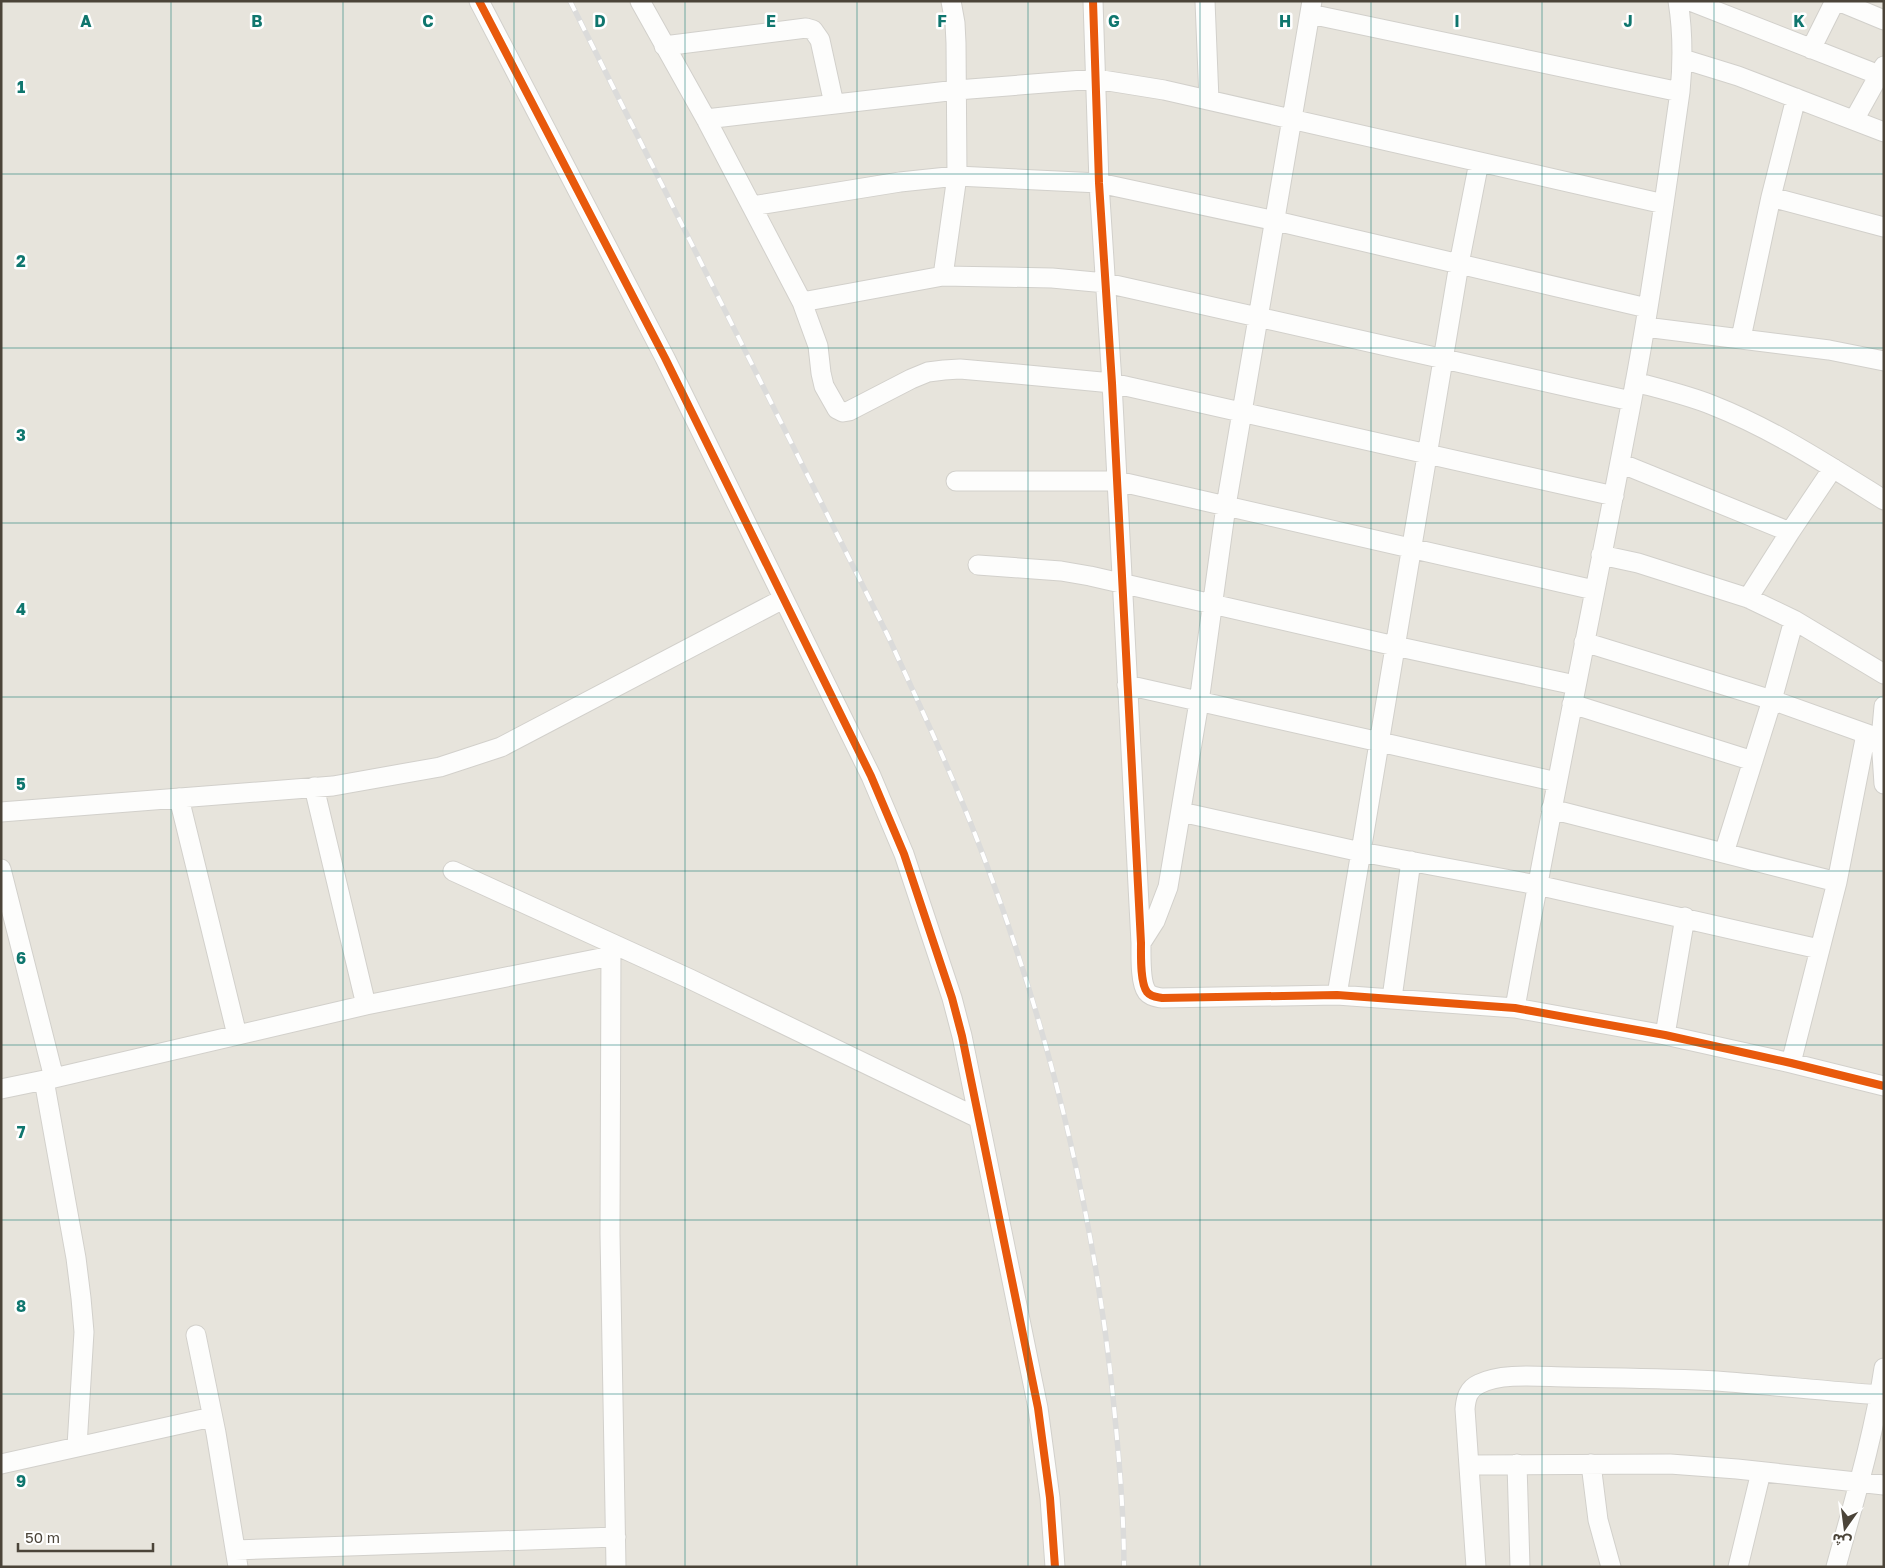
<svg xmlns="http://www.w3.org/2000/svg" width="1885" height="1568" viewBox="0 0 1885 1568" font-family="'Golos Text','Noto Sans Arabic',sans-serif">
	<rect width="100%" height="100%" fill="#f4f2ee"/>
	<path fill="#e7e4dc" d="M1,1H1884V1567H1Z"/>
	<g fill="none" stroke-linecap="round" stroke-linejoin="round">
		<defs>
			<path id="street" d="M479,1L665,358L871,776L904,854L952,998L962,1036L1038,1408L1050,1498L1055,1567
				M640,1L706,119L802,302L818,346L821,373L824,386L837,409L843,412L849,411L911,379L928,372L944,370L960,369L1017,374L1112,383L1614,496
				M1093,1L1099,183L1112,383L1141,943C1141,955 1140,983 1147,992C1151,997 1157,997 1162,998L1337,995L1515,1008L1665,1035L1791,1063L1884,1086
				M1205,1L1209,100
				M1690,1L1884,77
				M1838,1L1884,20
				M1310,14L1680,92
				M664,46L806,28L813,30L820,40L834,104
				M1811,49L1835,1
				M1683,59L1738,76L1884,132
				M706,119L957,90L1096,79L1164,90L1664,204
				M1854,120L1884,66
				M1771,197L1884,227
				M752,206L900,182L957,176L1099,183L1276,221L1647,308
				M943,276L957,176L956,43L955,23L951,1
				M802,302L943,276L1052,278L1106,283L1631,401
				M1645,327L1829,350L1884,361
				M1741,338L1771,197L1796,98
				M1635,382C1661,389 1687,395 1712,405C1773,429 1828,465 1884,500
				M1620,463L1790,532
				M956,481H1117L1594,590
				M1601,555L1638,563L1748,598L1794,620L1884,674
				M978,565L1061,571L1090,576L1395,646L1575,685
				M1748,598L1790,532L1833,468
				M1584,642L1772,700L1881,739
				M1127,685L1557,782
				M1572,704L1753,761
				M1884,706L1881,739L1884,784
				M314,787L366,1005
				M179,798L237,1035
				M1551,809L1837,882
				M1,812L333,786L440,767L501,747L783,599
				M1181,812L1361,852L1537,885L1819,949
				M1724,853L1772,700L1794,620
				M1,869L54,1078
				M453,871L690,979L978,1118
				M1141,943L1155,921L1168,887L1199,702L1226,506L1312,1
				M611,944L610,1234L616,1567
				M1337,995L1459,264L1479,162
				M1392,998L1411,861
				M1515,1008C1552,799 1596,592 1635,383C1653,287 1666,189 1680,92C1683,61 1683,32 1678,1
				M1665,1035L1685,917
				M1791,1063L1837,882L1866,734
				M44,1080L76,1258L81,1298L84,1332L77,1446
				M1,1089L54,1078L366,1005L611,956
				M196,1335L216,1433L238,1567
				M1,1464L212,1417
				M1517,1464L1520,1567
				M1591,1464L1598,1520L1611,1567
				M1469,1465L1670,1464L1737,1469L1884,1485
				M235,1550L616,1537
				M1476,1567L1465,1409C1466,1398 1468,1389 1479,1384C1502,1372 1543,1377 1569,1377C1618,1378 1668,1378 1717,1381C1771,1385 1825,1391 1880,1395
				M1738,1567L1761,1472
				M1836,1567C1854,1501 1874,1435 1884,1368"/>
		</defs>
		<use href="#street" stroke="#d2d0cb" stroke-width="21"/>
		<use href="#street" stroke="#fdfdfc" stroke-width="19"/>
		<defs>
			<path id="rail" d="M570,1L888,636C921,708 955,780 983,855C1048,1027 1092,1204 1112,1387C1118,1447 1124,1507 1124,1567"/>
		</defs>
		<use href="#rail" stroke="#dbdbda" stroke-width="5.5"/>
		<use href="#rail" stroke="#fff" stroke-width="4" stroke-dasharray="11" stroke-linecap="butt"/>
		<defs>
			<path id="cycleway" d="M479,1L665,358L871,776L904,854L952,998L962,1036L1038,1408L1050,1498L1055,1567
				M1093,1L1099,183L1112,383L1141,943C1141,955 1140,983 1147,992C1151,997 1157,997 1162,998L1337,995L1515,1008L1665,1035L1791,1063L1884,1086"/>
		</defs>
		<use href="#cycleway" stroke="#fff" stroke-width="11"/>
		<use href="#cycleway" stroke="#e8590c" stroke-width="8"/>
	</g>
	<path fill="none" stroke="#0f766e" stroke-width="1" stroke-opacity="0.55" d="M171,1V1567M343,1V1567M514,1V1567M685,1V1567M857,1V1567M1028,1V1567M1200,1V1567M1371,1V1567M1542,1V1567M1714,1V1567M1,174H1884M1,348H1884M1,523H1884M1,697H1884M1,871H1884M1,1045H1884M1,1220H1884M1,1394H1884"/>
	<g font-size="16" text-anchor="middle" font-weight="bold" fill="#0f766e" stroke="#fff" stroke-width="5" stroke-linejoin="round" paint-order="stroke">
		<text x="86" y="27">A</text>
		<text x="257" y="27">B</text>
		<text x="428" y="27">C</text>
		<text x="600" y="27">D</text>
		<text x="771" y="27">E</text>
		<text x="942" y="27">F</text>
		<text x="1114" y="27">G</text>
		<text x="1285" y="27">H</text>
		<text x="1457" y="27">I</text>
		<text x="1628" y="27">J</text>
		<text x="1799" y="27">K</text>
		<text x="21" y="93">1</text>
		<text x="21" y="267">2</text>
		<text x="21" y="441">3</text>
		<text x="21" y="615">4</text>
		<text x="21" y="790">5</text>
		<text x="21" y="964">6</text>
		<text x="21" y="1138">7</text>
		<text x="21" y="1312">8</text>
		<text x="21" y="1487">9</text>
	</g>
	<rect width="1885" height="1568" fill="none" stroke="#4b4439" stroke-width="5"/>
	<g transform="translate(1845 1528) rotate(194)" stroke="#ffffff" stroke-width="4" paint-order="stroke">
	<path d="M0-4L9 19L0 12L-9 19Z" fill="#4b4439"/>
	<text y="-8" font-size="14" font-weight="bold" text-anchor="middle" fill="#4b4439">ش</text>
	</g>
	<path d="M18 1543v8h135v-8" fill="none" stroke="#4b4439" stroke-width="2.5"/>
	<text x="25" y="1543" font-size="15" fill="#4b4439" stroke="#ffffff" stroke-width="4" paint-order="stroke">50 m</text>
</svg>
